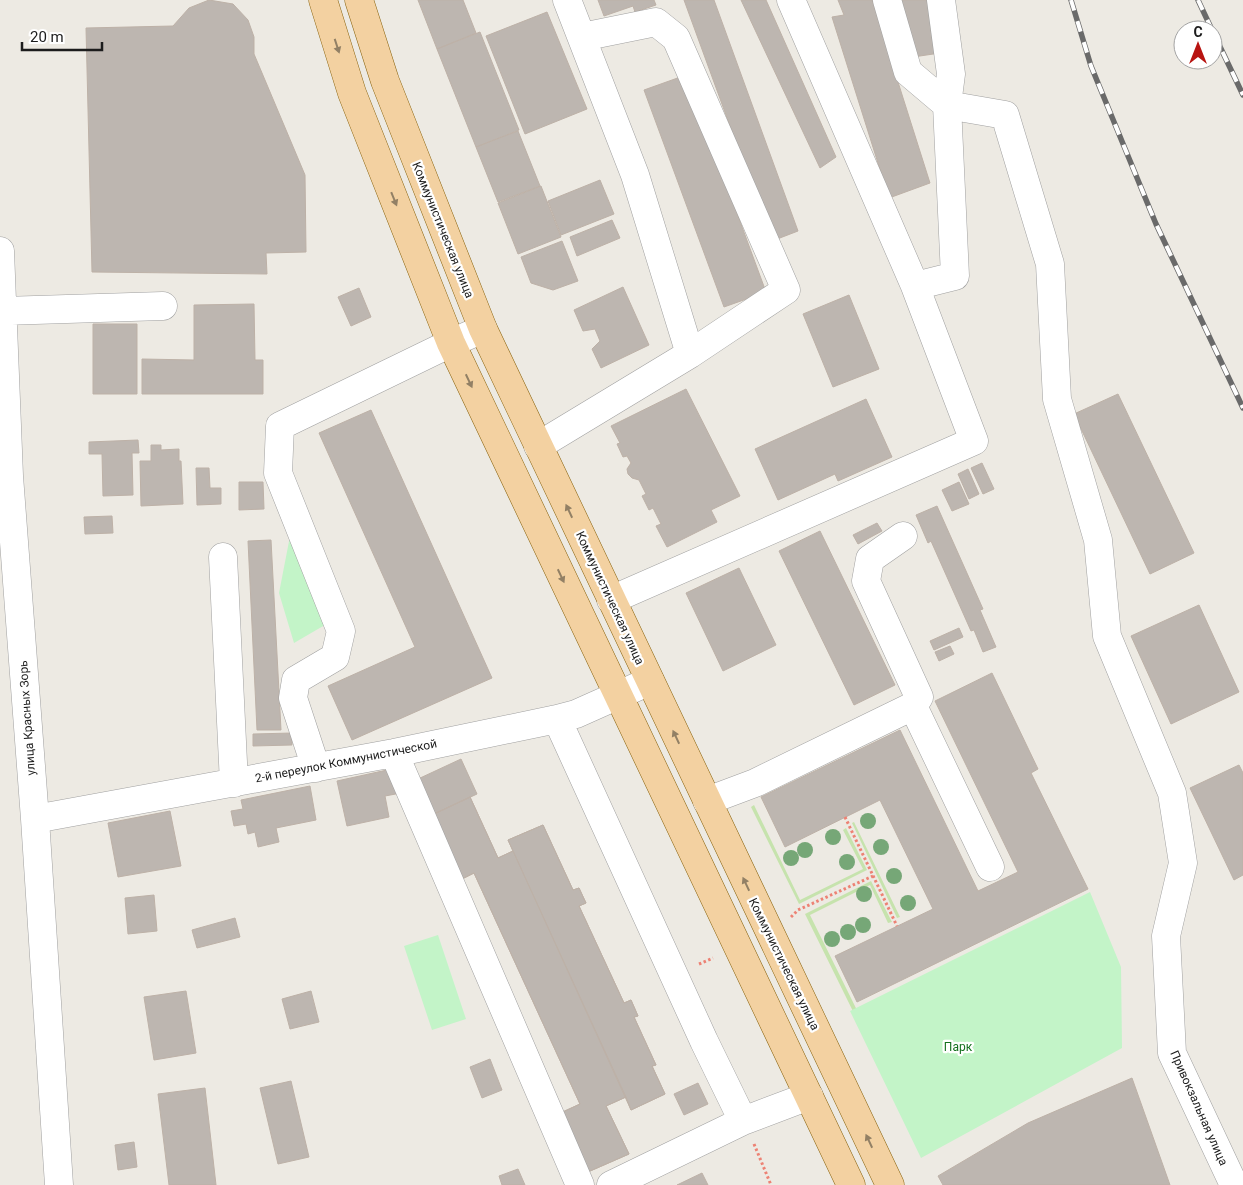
<svg xmlns="http://www.w3.org/2000/svg" width="1243" height="1185" viewBox="0 0 1243 1185" font-family="Roboto,sans-serif">
	<rect width="100%" height="100%" fill="#edeae3"/>
	<path fill="#c6e3ad" d="M754,805L800,900L863,869L843,830L846,828L867,870L799,904L751,807Z
		M854,822L900,917L897,918L852,823Z
		M871,881L892,922L888,923L870,885L810,915L926,1150L922,1151L805,914Z"/>
	<path fill="#c3f4c8" d="M291,531L330,622L294,643L279,593Z
		M1090,892L1121,967L1122,1048L921,1158L850,1011Z
		M438,935L466,1019L432,1030L404,946Z"/>
	<path fill="#bdb6b0" stroke="#bdb1a7" d="M209,0L233,4L248,20L254,37V54L305,175L306,252L266,253L267,274L92,272L86,28L173,26L189,8Z
		M418,0H463L476,33L437,49Z
		M598,0H654L656,5L635,12L633,6L604,16Z
		M684,0H714L798,231L772,241Z
		M741,0H766L836,157L820,168Z
		M838,0H872L930,183L889,198L832,17L844,15Z
		M900,0H927L940,53L913,57Z
		M547,12L587,109L525,134L486,36Z
		M480,32L519,130L476,147L437,49Z
		M686,75L766,292L724,307L644,90Z
		M518,131L540,186L498,202L476,147Z
		M600,180L614,214L561,235L548,201Z
		M541,186L561,237L518,254L498,203Z
		M612,220L620,238L577,256L570,237Z
		M562,241L578,281L553,290L531,283L521,257Z
		M623,287L649,345L601,368L592,349L600,341L595,329L583,331L574,310Z
		M359,288L371,317L351,326L338,297Z
		M849,295L879,369L833,387L803,314Z
		M254,304L255,360H263V394H142V359L194,360V305Z
		M93,324H137V394H93Z
		M686,389L740,496L711,510L717,522L667,547L656,526L661,524L653,508L649,510L642,496L646,494L639,480L632,478L628,474L627,469L631,463L627,456L623,457L617,444L620,443L611,426Z
		M1118,394L1194,553L1150,574L1074,414Z
		M866,399L892,457L838,481L835,474L778,500L755,449Z
		M371,410L492,678L352,740L328,686L415,647L319,433Z
		M138,440L139,453H132L133,495L103,496L102,454H89V442Z
		M151,445H161V450L179,449V461H181L183,504L141,506L140,461H151Z
		M982,463L994,489L983,494L971,468Z
		M196,468H209L210,488H221V504L197,505Z
		M968,469L979,494L969,499L958,474Z
		M239,482H263L264,509L239,510Z
		M959,482L969,504L952,511L942,490Z
		M937,506L983,609L980,610L996,647L983,652L974,630L971,631L931,541L928,543L916,515Z
		M112,516L113,533L85,534L84,517Z
		M877,523L882,531L858,544L853,535Z
		M820,531L895,685L854,705L779,551Z
		M271,540L281,730H257L248,541Z
		M739,568L776,645L723,671L686,593Z
		M1199,605L1239,692L1171,724L1131,636Z
		M959,628L963,637L934,650L930,641Z
		M950,646L954,654L939,661L935,652Z
		M992,673L1038,769L1031,773L1088,889L857,1002L835,956L933,909L880,800L785,847L761,797L900,730L978,891L1018,872L935,701Z
		M292,733V745L253,746V734Z
		M461,759L477,794L434,814L418,779Z
		M1239,765L1243,773V875L1234,880L1190,788Z
		M396,768L401,793L385,796L389,817L347,826L337,781Z
		M310,786L316,820L276,828L279,842L258,847L255,832L248,834L246,824L234,826L231,811L243,809L241,800Z
		M470,797L498,858L513,851L508,840L543,825L573,890L579,888L586,903L579,906L624,1003L631,1000L638,1016L634,1017L656,1065L652,1066L665,1094L631,1110L626,1097L606,1106L629,1154L581,1175L554,1116L580,1104L474,873L456,882L434,814Z
		M470,797L498,858L513,851L626,1097L606,1106L629,1154L581,1175L554,1116L580,1104L474,873L456,882L434,814Z
		M170,811L181,866L118,877L108,823Z
		M543,825L573,890L579,888L586,903L579,906L624,1003L631,1000L638,1016L634,1017L656,1065L652,1066L665,1094L631,1110L508,840Z
		M154,895L157,931L128,934L125,898Z
		M235,918L240,937L197,948L192,930Z
		M186,991L196,1053L154,1060L144,997Z
		M311,991L319,1022L290,1029L282,999Z
		M490,1059L502,1090L482,1098L470,1067Z
		M1132,1078L1170,1185H943L938,1176L1028,1123Z
		M291,1081L309,1157L278,1164L260,1088Z
		M698,1083L708,1104L684,1115L674,1094Z
		M205,1088L216,1185H169L158,1094Z
		M134,1142L137,1167L118,1170L115,1145Z
		M518,1169L525,1185H502L499,1176Z
		M702,1173L708,1185H677Z"/>
	<g fill="none" stroke-linecap="round" stroke-linejoin="round">
		<defs>
			<path id="minor" d="M567,0L635,175L690,354
				M791,0L915,286L955,276L947,105L908,72L887,0
				M941,0L951,74L947,105L1005,115L1050,264L1057,399L1098,540L1107,636L1172,793L1183,863L1166,936L1172,1053L1234,1185
				M0,251L9,476L35,819L59,1185
				M3,311L163,306
				M538,446L690,354L786,290L676,38L656,22L582,37
				M903,536L870,559L866,581L919,697L913,706
				M223,557L234,783
				M611,600L974,441L915,286
				M557,719L704,1041L743,1121
				M394,753L580,1185
				M316,768L293,698L296,680L335,657L341,631L278,473L280,426L451,343L483,329
				M707,801L755,783L913,706L990,867
				M35,819L394,753L557,719L576,714L650,681
				M611,1185L743,1121L809,1096"/>
			<path id="major" d="M323,0L352,93L451,343L851,1185
				M359,0L385,81L483,329L890,1185"/>
		</defs>
		<use href="#minor" stroke="#a0a0a0" stroke-width="29"/>
		<use href="#major" stroke="#88620d" stroke-width="29"/>
		<path stroke="#ed8274" stroke-width="3" stroke-dasharray="2.5 2.5" stroke-linecap="butt" d="M845,817L897,926
			M791,917L798,910L873,876
			M699,964L713,958
			M754,1144L771,1185"/>
		<use href="#minor" stroke="#fff" stroke-width="28"/>
		<use href="#major" stroke="#f3d1a1" stroke-width="28"/>
		<defs>
			<path id="rail" d="M1071,0L1091,66L1156,224L1243,408
				M1198,0L1212,30
				M1213,32L1243,95"/>
		</defs>
		<use href="#rail" stroke="#6a6a6a" stroke-width="5.5"/>
		<use href="#rail" stroke="#fff" stroke-width="4" stroke-dasharray="11" stroke-linecap="butt"/>
	</g>
	<g fill="#76a777">
		<circle cx="868" cy="821" r="8"/>
		<circle cx="833" cy="837" r="8"/>
		<circle cx="881" cy="847" r="8"/>
		<circle cx="805" cy="850" r="8"/>
		<circle cx="791" cy="858" r="8"/>
		<circle cx="847" cy="862" r="8"/>
		<circle cx="894" cy="876" r="8"/>
		<circle cx="864" cy="894" r="8"/>
		<circle cx="908" cy="903" r="8"/>
		<circle cx="863" cy="925" r="8"/>
		<circle cx="848" cy="932" r="8"/>
		<circle cx="832" cy="939" r="8"/>
	</g>
	<defs><path id="oneway-solid" d="M-6-.8H1V-3.2L6.5 0L1 3.2V.8H-6Z" transform="scale(1.25)"/></defs>
	<g fill="#928065">
		<use href="#oneway-solid" transform="translate(337 46) rotate(72)"/>
		<use href="#oneway-solid" transform="translate(394 199) rotate(68)"/>
		<use href="#oneway-solid" transform="translate(469 381) rotate(65)"/>
		<use href="#oneway-solid" transform="translate(569 511) rotate(-115)"/>
		<use href="#oneway-solid" transform="translate(561 576) rotate(65)"/>
		<use href="#oneway-solid" transform="translate(676 737) rotate(-115)"/>
		<use href="#oneway-solid" transform="translate(746 884) rotate(-115)"/>
		<use href="#oneway-solid" transform="translate(869 1141) rotate(-115)"/>
	</g>
	<g text-anchor="middle" stroke-width="4.5" stroke-linejoin="round" paint-order="stroke">
		<g font-size="12" fill="#1c1c1c" stroke="#fff">
			<text transform="translate(443 230) rotate(68)" y="4">Коммунистическая улица</text>
			<text transform="translate(610 598) rotate(65)" y="4">Коммунистическая улица</text>
			<text transform="translate(27 718) rotate(-94)" y="4">улица Красных Зорь</text>
			<text transform="translate(346 761) rotate(-11)" y="4">2-й переулок Коммунистической</text>
			<text transform="translate(784 964) rotate(64)" y="4">Коммунистическая улица</text>
			<text transform="translate(1199 1108) rotate(66)" y="4">Привокзальная улица</text>
		</g>
		<g font-size="12" fill="#14701e" stroke="#fff">
			<text x="958" y="1051">Парк</text>
		</g>
	</g>
	<g transform="translate(1198 45)"><circle r="24" fill="#ffffff" stroke="#a4a4a4"/>
	<path d="M0-4L9 19L0 12L-9 19Z" fill="#b81411"/>
	<text y="-8" font-size="14" font-weight="bold" text-anchor="middle" fill="#1c1c1c">С</text>
	</g>
	<path d="M22 42v8h80v-8" fill="none" stroke="#1c1c1c" stroke-width="2.5"/>
	<text x="30" y="42" font-size="15" fill="#1c1c1c" stroke="#ffffff" stroke-width="4" paint-order="stroke">20 m</text>
</svg>
